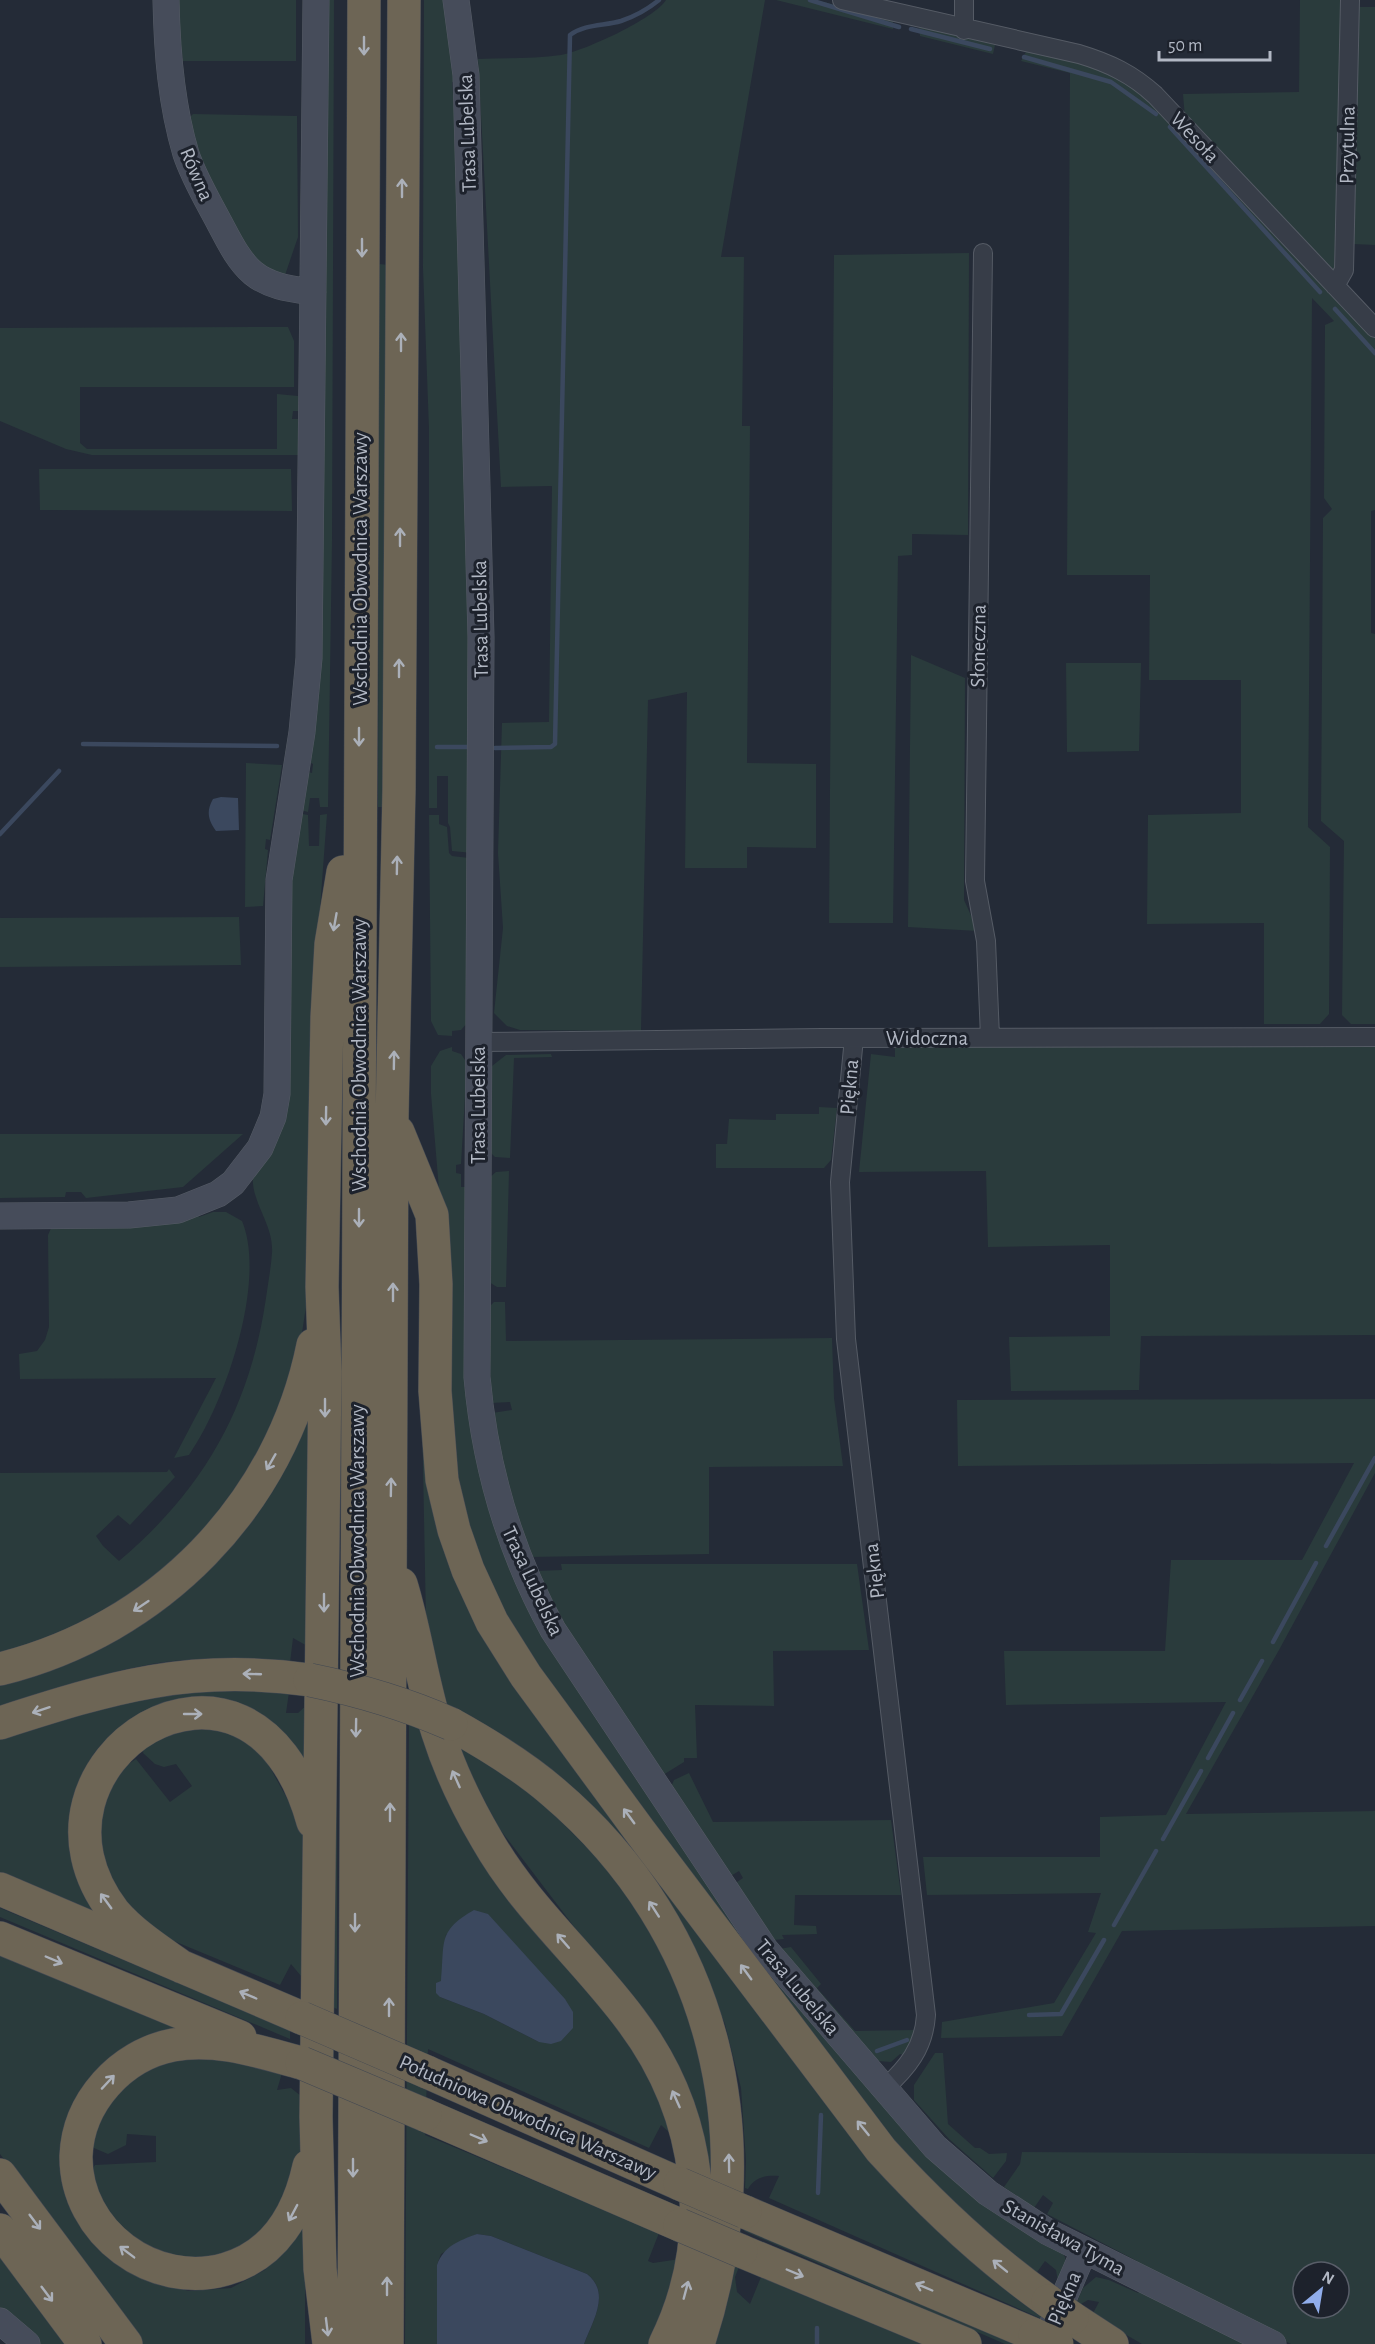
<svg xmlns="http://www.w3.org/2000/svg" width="1375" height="2344" viewBox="0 0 1375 2344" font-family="'Alegreya Sans',sans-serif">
	<rect width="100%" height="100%" fill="#242b37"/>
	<path fill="#2a3b3c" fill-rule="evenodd" d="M176,0H296V61H183Z
		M325,0H334L332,541L328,807H320L319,798H310L308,812L301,810L308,772L312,773L313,764L309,762Z
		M424,0H450L455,82H452L453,95L456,96L473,853L452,851L450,827L448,823V776H437V808H429V429L423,268Z
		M666,0H765L721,257H744L742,426H750L747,763L816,764V848L747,847V868H685L687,692L648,700L641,1031L520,1030L507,1026L494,1013L503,928L498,853L502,723L549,722L552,486L501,487L478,59C505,58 534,59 561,55C584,51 654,19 666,0Z
		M776,0H816L893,20V29Z
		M1300,0H1343L1334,276L1185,118L1183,94L1299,92Z
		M1359,7H1375V245L1353,244Z
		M919,26L995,45L993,54L920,36Z
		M1028,48L1107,68L1155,103L1375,337V510L1371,511V633L1375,634V1024H1351L1342,1015L1344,841L1321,821L1323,518L1332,509L1324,498L1325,325L1334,321L1312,298L1308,827L1330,847L1329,1014L1320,1024H1264V923L1147,924L1148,815L1241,813V680H1149L1150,575H1067L1070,73L1021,61Z
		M193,114L297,116L298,237L284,278L252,258L200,167L189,118Z
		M969,253L968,535L912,534V555L898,556L893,923H829L834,255Z
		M379,264L389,265L386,807H378Z
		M288,327L294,341V387H80V443L87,449H277V394L298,396L299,411H293L292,419H298V455H92L66,449L0,421V328Z
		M39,469H291L292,511L40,510Z
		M911,655L965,678L964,900L978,931L908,927Z
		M1066,663H1141L1139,751L1067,752Z
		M246,763L282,765L270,840L266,839L265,849L268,850L263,906L245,907Z
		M297,813L308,815L309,846H319L320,815L327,814L313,1004L310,1280L300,1346L291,1381L247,1481L188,1552L92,1622L0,1656V1473L167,1472L169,1469L175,1477L130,1525L118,1515L96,1536L103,1546L119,1561C204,1489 250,1408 266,1298C268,1283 271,1268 272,1253C274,1224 250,1202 253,1174C263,1102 275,1031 285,958C291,911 293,862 297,813Z
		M429,815H439V824L447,827L449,853L452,856L469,858L468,1022L461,1030L452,1031V1036L438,1035L431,1021Z
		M239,917L241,965L0,967V918Z
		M1375,1045V1335L1141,1336L1139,1390L1011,1391L1009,1337L1110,1336V1245L988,1247L986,1171L859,1172L871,1054L895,1057V1046Z
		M452,1047V1051L461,1054L467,1063L461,1164L456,1165V1173L461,1174V1187H465L472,1212L506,1556L850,2061L1060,2250L1065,2257L1067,2269L1058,2282L1056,2270L1045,2261L1035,2275L941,2204L511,1640L449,1480L442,1225L431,1094V1066L440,1051Z
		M551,1054L552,1057L514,1058L510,1158L495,1157L490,1152L492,1066L506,1055Z
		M819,1107L837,1108L831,1160L824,1168H716V1144H727L729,1119L776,1120V1114H819Z
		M0,1134H243L183,1187L86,1198L81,1192H66L65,1197L0,1198Z
		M509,1171L506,1287H497L489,1282V1178L496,1172Z
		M213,1212H226L242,1221C267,1281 225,1404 189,1455L174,1458L216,1378L20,1379L19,1354L37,1351L45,1340L49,1327L48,1235L53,1224L198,1213L199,1217Z
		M494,1302H505L506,1341L832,1338L834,1398L843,1466L709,1467V1554L530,1557L513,1509L492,1413L512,1410L510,1402L491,1403L489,1307Z
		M317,1384L309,1647L293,1638L290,1663C240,1658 192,1656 142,1666C94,1675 47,1694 0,1709V1682L149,1615Z
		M1375,1399V1473L1279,1650L1186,1814L1375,1811V1926L1122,1931L1062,2036L941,2038L942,2022L1054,2003L1096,1933L1088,1932L1101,1893L927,1895L923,1857H1100V1817L1166,1815L1226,1702L1006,1705L1004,1651H1165L1171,1560H1302L1354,1463L958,1466L957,1400Z
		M422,1414L449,1539L738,1973L1047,2308L1042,2319L769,2198L779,2176C766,2175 755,2177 748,2189L745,2188L746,2161L741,2088L725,2024L700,1965L675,1914L441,1704L426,1621Z
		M561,1564H857L869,1650L773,1651L774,1706L695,1705L697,1758H684V1762L663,1775L556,1618L536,1571L562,1570Z
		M290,1685L286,1713H298L309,1703L317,1797L281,1741L145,1715C130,1724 111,1733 99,1747C79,1771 63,1816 72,1848C77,1864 104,1903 114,1920L0,1874V1732L102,1700Z
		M337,1694V2009L328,2005Z
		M409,1717L425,1724L651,2072L670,2133L661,2125L649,2148L428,2049L425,2135L659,2233L648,2261L653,2263L680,2259L651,2344H584C593,2321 611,2292 587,2274L491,2236L477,2234L441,2254L437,2265V2344H405ZM446,1934L539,2042L484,2014L440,1997Z
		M209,1724L257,1744L305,1831V2141L275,2223L226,2257L178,2261L126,2238L97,2198L92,2170L95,2165L156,2162V2136L127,2134L126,2145L108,2154L94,2148L89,2140L118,2085L180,2050L282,2073L277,2090L291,2088L301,2096V1976L291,1964L280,1985L169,1939L111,1894L93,1800L100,1783L136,1759L170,1802L192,1786L176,1764L164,1767L155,1764L143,1753L145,1740Z
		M463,1739L507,1767L621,1882L666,1958L703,2058L718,2174L704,2168L688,2090L670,2048L637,2001L588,1945L499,1828L458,1750Z
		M689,1773L713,1822L891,1820L901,1895H795L794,1925L816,1926L817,1934L782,1935L784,1939L773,1940L734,1884L743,1878L739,1871L729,1877L671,1787L674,1780Z
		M0,1908L290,2030V2039L0,1917Z
		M791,1947L821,1984L817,1988L855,2031L914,2030V2037L903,2055L900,2054L891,2062L878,2061L779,1949Z
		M0,1952L195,2031H166L66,2145L146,2277L188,2291L231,2288L265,2270L288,2245L305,2220V2344H143L0,2154Z
		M935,2053H943L948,2124L975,2148H980L989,2154L1007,2153L1006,2161L993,2178L949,2139L914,2100V2085Z
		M1022,2152L1375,2154V2344H1291L1135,2267L1137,2261L1047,2214L1053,2203L1043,2195L1034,2208L1004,2187L1020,2164ZM1303,2272H1339V2308H1303Z
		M745,2223L1026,2344H1005L744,2231Z
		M0,2253L69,2344H40L0,2309Z
		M733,2265L739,2267L735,2277L737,2292L750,2304L761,2277L925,2344H712Z
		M1096,2277L1109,2280L1138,2293L1142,2288L1257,2344H1142L1092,2315L1099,2302L1088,2300L1074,2308L1083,2288Z"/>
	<path fill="#3b485e" d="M221,797L238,798L239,830L216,831C208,820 206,811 213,799Z
		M474,1910L488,1914L565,1999L573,2012V2028L561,2041L551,2044L539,2042L484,2014L440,1997L436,1993V1983L441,1981C445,1942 437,1931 474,1910Z
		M477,2234L491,2236L587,2274C611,2293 593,2320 584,2344H437V2265C444,2246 458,2241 477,2234Z"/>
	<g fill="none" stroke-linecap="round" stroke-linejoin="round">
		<path stroke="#3b485e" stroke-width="4.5" d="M810,0L899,27
			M911,29L990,49
			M1024,57L1111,82L1156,114
			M1170,127L1320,292
			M1335,309L1375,353
			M83,744L277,746
			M437,747H469
			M495,748L551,747L555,744L570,35C585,24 604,26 621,21C636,16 648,9 659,0
			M0,834L59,771
			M1326,1546L1375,1458
			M1273,1642L1316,1563
			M1240,1700L1262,1661
			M1208,1758L1233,1713
			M1163,1839L1201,1771
			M1114,1925L1156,1851
			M1029,2015L1061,2014L1104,1940
			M877,2051L907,2040
			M818,2193L821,2115
			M817,2344V2328"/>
		<defs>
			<path id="street" d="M842,0L1079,54C1109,63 1132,74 1155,95L1375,328
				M964,0V30
				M983,253L975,881L986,941L990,1037
				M1335,286L1344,270L1350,0
				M854,1038L840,1182L846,1339L926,2015C924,2048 907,2068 884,2089
				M479,1042L822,1038L1375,1037"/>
			<path id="secondary" d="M166,0C167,52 171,104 186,154C194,178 208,201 220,224C229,241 238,260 253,273C270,287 292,289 313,292
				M456,0L466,75L481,637L477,1377C485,1468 509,1550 553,1630L765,1949L935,2147L988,2193L1048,2232L1273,2344
				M0,1216L129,1215L178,1210L218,1194L233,1183L260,1148L273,1117L277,1094L279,880L302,732L309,658L316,0
				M0,2321L27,2344
				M1052,2325L1084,2251"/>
			<path id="highway" d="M398,1132L432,1215L436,1284L435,1391L442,1480L454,1530L468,1570L492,1622L526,1676L639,1830L881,2150C932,2206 986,2257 1048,2301
				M401,1584C416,1633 422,1684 438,1733C450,1771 467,1806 487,1840C525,1907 585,1958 631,2020C702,2114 718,2237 665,2344
				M0,1669C158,1630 281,1505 313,1345
				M0,1723C112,1687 190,1663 310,1680
				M451,1724C487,1744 522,1765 553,1792C718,1932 765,2142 698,2344
				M0,1889L302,2018
				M0,1938L240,2037
				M182,1967C158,1950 133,1934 114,1912C0,1763 252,1599 313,1822
				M302,2063C260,2052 217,2037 173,2045C121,2055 78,2102 76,2156C75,2233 154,2290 226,2269C275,2255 299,2212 309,2166
				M427,2072L680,2184
				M425,2115L680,2225
				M0,2175L126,2344
				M745,2212L1035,2335
				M0,2230L85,2344
				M741,2251L965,2344
				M1072,2318L1112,2344
				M329,2344L320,2269L316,2117L325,1372L322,1287L327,1017L331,944L343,872
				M354,2344L364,0
				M387,2344L392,1118L399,789L404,0"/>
		</defs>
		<use href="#street" stroke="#555b65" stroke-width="20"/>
		<use href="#secondary" stroke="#555b65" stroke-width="27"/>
		<use href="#highway" stroke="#424852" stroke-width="34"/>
		<use href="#street" stroke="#373d48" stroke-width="18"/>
		<use href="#secondary" stroke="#464c5a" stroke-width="26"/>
		<use href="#highway" stroke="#6d6555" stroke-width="33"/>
		<defs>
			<path id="highway-bridge" d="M310,1680C359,1690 406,1704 451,1724
				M302,2018L427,2072
				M302,2063L425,2115
				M680,2184L745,2212
				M680,2225L741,2251
				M1048,2301L1072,2318
				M1035,2335L1057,2344"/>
		</defs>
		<use href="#highway-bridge" stroke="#424852" stroke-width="34" stroke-linecap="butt"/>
		<use href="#highway-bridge" stroke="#6d6555" stroke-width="33"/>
	</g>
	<defs><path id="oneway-shaft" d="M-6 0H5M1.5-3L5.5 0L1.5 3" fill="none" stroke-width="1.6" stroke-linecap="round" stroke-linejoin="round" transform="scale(1.5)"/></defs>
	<g stroke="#abb0b9">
		<use href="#oneway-shaft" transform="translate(364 46) rotate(90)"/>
		<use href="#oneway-shaft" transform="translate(402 188) rotate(-90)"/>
		<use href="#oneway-shaft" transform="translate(362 248) rotate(90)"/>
		<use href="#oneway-shaft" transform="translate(401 342) rotate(-90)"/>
		<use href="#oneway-shaft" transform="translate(400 537) rotate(-90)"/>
		<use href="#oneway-shaft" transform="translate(399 668) rotate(-90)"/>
		<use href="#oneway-shaft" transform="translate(359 737) rotate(90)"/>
		<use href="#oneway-shaft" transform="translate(397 865) rotate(-89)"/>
		<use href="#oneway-shaft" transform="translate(335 922) rotate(100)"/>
		<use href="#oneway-shaft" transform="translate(394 1060) rotate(-89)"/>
		<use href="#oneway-shaft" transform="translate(326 1116) rotate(91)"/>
		<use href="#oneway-shaft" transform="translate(359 1218) rotate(90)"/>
		<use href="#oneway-shaft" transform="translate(393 1292) rotate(-90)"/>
		<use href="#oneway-shaft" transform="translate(325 1408) rotate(90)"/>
		<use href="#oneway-shaft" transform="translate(271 1462) rotate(120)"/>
		<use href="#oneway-shaft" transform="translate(391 1487) rotate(-89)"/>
		<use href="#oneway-shaft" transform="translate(324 1603) rotate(90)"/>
		<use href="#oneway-shaft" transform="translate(141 1606) rotate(146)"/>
		<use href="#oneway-shaft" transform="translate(252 1674) rotate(-178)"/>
		<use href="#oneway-shaft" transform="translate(41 1710) rotate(162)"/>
		<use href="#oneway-shaft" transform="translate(193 1714)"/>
		<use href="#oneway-shaft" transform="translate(356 1728) rotate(91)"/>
		<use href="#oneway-shaft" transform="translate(456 1779) rotate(-114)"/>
		<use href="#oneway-shaft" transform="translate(390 1812) rotate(-90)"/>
		<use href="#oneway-shaft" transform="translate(629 1816) rotate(-126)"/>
		<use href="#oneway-shaft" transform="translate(106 1901) rotate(-126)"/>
		<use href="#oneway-shaft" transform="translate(654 1909) rotate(-123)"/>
		<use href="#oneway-shaft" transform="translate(355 1923) rotate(90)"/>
		<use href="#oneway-shaft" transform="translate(563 1941) rotate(-131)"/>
		<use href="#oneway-shaft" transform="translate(54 1960) rotate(23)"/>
		<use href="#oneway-shaft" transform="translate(746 1972) rotate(-126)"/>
		<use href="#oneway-shaft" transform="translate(248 1995) rotate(-157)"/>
		<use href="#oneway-shaft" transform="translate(389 2007) rotate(-90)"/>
		<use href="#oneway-shaft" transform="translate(108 2082) rotate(-47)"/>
		<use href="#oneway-shaft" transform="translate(676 2099) rotate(-114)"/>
		<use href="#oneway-shaft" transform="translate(863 2128) rotate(-129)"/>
		<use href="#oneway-shaft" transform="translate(479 2138) rotate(23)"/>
		<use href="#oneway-shaft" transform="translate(729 2163) rotate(-91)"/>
		<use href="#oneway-shaft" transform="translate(353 2168) rotate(90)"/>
		<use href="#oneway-shaft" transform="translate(293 2213) rotate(118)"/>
		<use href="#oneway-shaft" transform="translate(35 2222) rotate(53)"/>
		<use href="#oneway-shaft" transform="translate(127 2252) rotate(-143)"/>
		<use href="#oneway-shaft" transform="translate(1000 2266) rotate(-141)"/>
		<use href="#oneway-shaft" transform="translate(795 2273) rotate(23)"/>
		<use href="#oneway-shaft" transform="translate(387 2286) rotate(-90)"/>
		<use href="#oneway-shaft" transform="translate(924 2287) rotate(-157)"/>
		<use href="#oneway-shaft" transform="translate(686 2290) rotate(-75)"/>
		<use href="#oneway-shaft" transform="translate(47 2294) rotate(53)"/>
		<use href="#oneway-shaft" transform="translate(327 2327) rotate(83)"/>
	</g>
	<g text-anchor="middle" stroke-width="6" stroke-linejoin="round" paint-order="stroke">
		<g font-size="21" fill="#b2b8c4" stroke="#1d222c">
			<text transform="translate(467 133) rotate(-92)" y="7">Trasa Lubelska</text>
			<text transform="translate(1195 137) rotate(47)" y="7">Wesoła</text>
			<text transform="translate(1347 145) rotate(-89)" y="7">Przytulna</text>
			<text transform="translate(197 174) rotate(67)" y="7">Równa</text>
			<text transform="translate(360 569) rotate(-90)" y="7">Wschodnia Obwodnica Warszawy</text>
			<text transform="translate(480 619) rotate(-91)" y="7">Trasa Lubelska</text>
			<text transform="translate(978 646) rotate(-89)" y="7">Słoneczna</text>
			<text x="927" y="1045">Widoczna</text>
			<text transform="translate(359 1055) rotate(-90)" y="7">Wschodnia Obwodnica Warszawy</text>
			<text transform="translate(849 1087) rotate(-85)" y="7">Piękna</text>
			<text transform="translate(478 1105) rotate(-90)" y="7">Trasa Lubelska</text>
			<text transform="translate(357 1541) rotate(-90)" y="7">Wschodnia Obwodnica Warszawy</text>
			<text transform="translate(874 1571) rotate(-97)" y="7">Piękna</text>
			<text transform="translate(533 1581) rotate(65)" y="7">Trasa Lubelska</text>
			<text transform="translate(798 1987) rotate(50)" y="7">Trasa Lubelska</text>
			<text transform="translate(528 2117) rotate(24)" y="7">Południowa Obwodnica Warszawy</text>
			<text transform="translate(1064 2237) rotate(29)" y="7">Stanisława Tyma</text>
			<text transform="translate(1064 2298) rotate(-67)" y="7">Piękna</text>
		</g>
	</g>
	<g transform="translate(1321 2290) rotate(30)"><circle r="28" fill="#1d222c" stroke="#595e69" stroke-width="1.5"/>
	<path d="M0-4.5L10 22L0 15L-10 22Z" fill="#90adeb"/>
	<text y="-9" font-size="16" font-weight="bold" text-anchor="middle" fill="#b2b8c4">N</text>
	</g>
	<path d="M1159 51v9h111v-9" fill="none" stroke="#b2b8c4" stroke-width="3"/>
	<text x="1168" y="51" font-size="18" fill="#b2b8c4" stroke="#1d222c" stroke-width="4.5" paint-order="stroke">50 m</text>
</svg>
